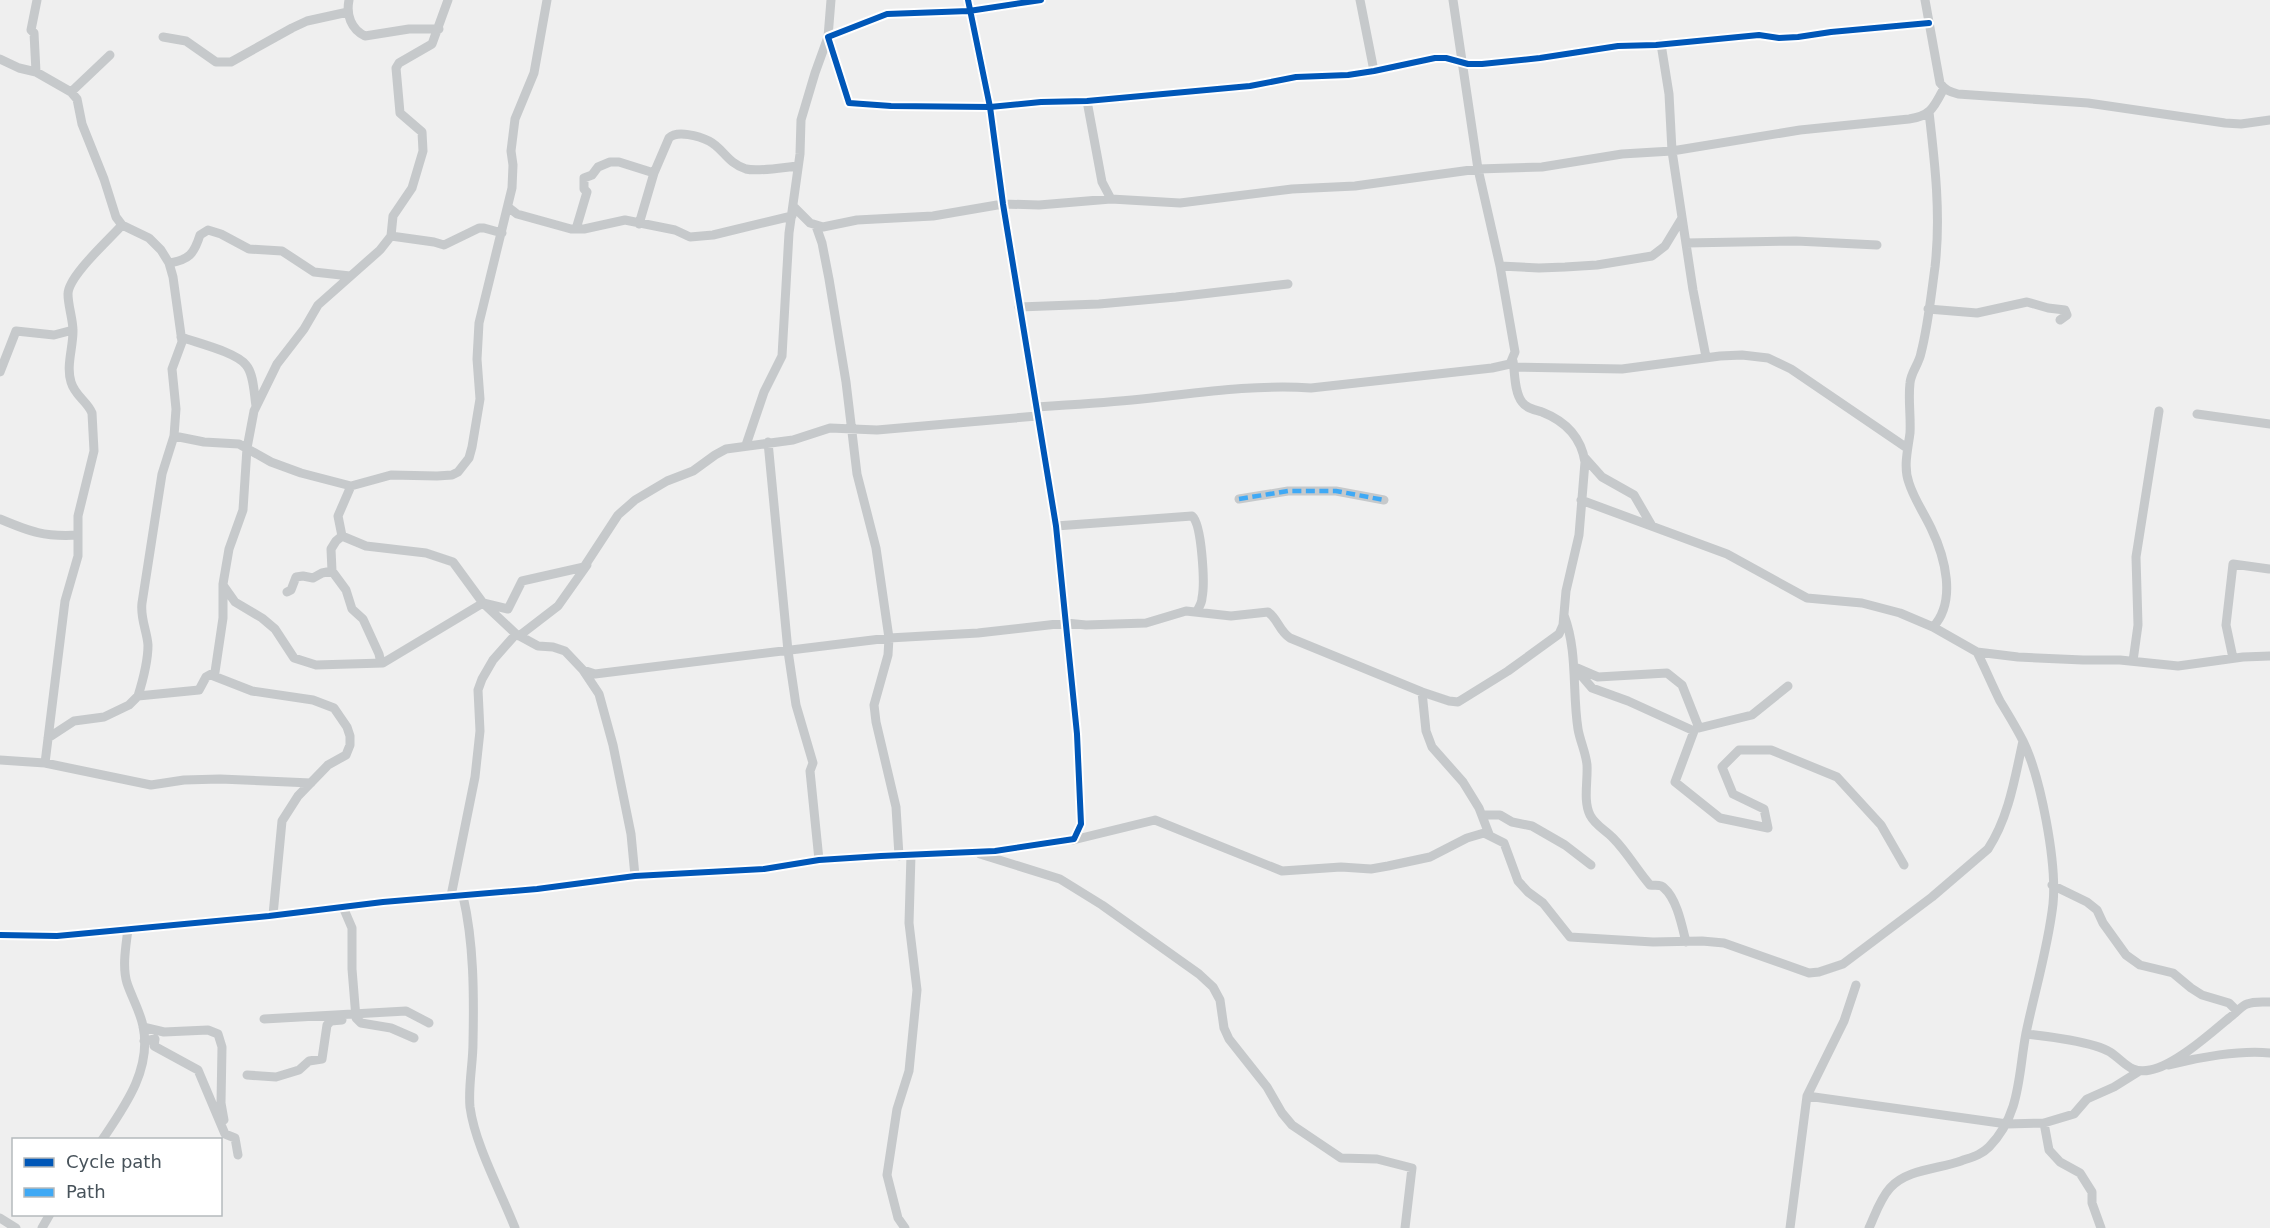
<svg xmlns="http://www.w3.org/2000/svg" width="2270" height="1228" viewBox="0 0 2270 1228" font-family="'DejaVu Sans',sans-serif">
	<rect width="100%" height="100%" fill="#efefef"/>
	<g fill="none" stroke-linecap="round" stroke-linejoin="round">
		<path stroke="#c6c9cb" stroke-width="9" d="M349,0C346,15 351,29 365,36L409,29H439
			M1041,0L969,11L887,14L828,37L849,103L891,106L990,107L1041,102L1087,101L1250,86L1296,77L1348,75L1374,71L1435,58H1446L1468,64H1482L1540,58L1618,46L1656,45L1759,35L1779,38L1798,37L1831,32L1929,23
			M1360,0L1374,71
			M1925,0L1940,83C1945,90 1950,92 1958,94L2088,103L2225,123L2241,124L2270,120
			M163,37L186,41L216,62H231L292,28L307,21L348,12
			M1661,44L1669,94L1672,151L1693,290L1706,357
			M0,59L19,68L36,72L71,92L77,99L82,124L104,179L116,217L122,225L149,238L161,250L169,263L173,277L182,342L172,369L176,409L174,436L162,474L142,603C140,618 147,631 148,645C148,663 143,680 138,696
			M36,72L34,33L31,30L37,0
			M71,92L110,55
			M1087,101L1102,182L1111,199
			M1929,112C1935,164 1941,215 1935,267C1931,296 1928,326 1921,353C1919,364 1911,372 1910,383C1908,400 1911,416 1910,433C1908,449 1903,467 1909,483C1914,499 1924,513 1931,528C1945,557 1957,601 1933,627
			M508,207L517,214L571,229H584L625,220L675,230L690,237L713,235L792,216
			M794,207L810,223L823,227L857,220L933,216L1003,204L1039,205L1111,199L1180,203L1292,189L1355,186L1478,169L1542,167L1622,154L1672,151L1800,130L1909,119C1931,116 1934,107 1944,88
			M639,224L654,173L669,138C677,130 699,136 709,141C723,148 727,163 746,169C759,172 785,167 798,166
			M816,226L822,243L829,279L846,382L857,474L876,548L889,638L888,655L874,705L876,722L896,807L899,856
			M576,229L587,192L584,189V178L592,175L598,167L610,162H619L654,173
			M391,236L434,242L444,245L479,228H484L502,233
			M1686,243L1796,241L1877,245
			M169,263C189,260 194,254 200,235L208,230L221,234L249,249L282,251L314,272L350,276
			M1500,266L1539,268L1565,267L1597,265L1652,256L1665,246L1682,218
			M1019,307L1099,304L1176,297L1288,284
			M1928,309L1977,313L2027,302L2048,308L2065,310L2067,315L2060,320
			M181,337C197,343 236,352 246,365C254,374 254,394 256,406
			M1514,367L1622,369L1720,356L1742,355L1768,358L1791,369L1907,448
			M0,372L16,331L54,335L73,330
			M1036,407C1068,405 1100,403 1132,400C1192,394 1251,384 1311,388L1492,368L1510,364L1515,352L1500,266L1478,169L1453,0
			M2197,414L2270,424
			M174,436L204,442L239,444L271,462L301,473L351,486L391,475L437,476L452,475L458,472L469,458L472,447L480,399L477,359L479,323L512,188L513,165L511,151L515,119L534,73L547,0
			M768,442L788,651L796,705L813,763L810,771L819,860
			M746,445L764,392L782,356L789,233L800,154L801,120L815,73L828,37L831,0
			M1585,458L1602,477L1634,495L1652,526
			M351,486L338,516L342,536L366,546L426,553L453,562L483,603L516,634L538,646L553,647L565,651L583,670L599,694L613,745L631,834L635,876
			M1239,499L1288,491H1336L1384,500
			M1581,500L1727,554L1807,598L1862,603L1900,613L1933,627L1977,652L2018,657L2083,660H2120L2178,666L2243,657L2270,656
			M0,519C31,532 44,537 78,535
			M1056,526L1192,516C1202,524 1205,584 1202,598C1202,603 1199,607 1197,611
			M342,536L336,541L331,549L332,571L346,590L352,609L363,619L379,654L381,663
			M223,585L235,602L262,618L275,629L294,658L316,665L383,663L483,603L508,609L522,581L584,567L618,515L635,500L667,481L693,471L715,455L726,449L793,440L830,428L877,430L1037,416
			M287,592L291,590L296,577L303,576L313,578L322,573L332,571
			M1564,615C1578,652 1572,691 1578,729C1580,741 1586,753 1587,765C1588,781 1583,801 1590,815C1595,825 1605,830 1613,838C1627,852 1637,870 1650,885C1655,886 1661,884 1664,888C1677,899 1682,926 1686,942
			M519,636L558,606L587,565
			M2233,658L2226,625L2233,564L2269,569
			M2133,661L2138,625L2136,557L2159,411
			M1574,667L1592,688L1628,701L1694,731L1675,782L1720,818L1768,828L1764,809L1733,794L1722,767L1739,750H1771L1837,777L1881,825L1904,865
			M1577,668L1598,677L1667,673L1682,685L1699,728L1752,715L1788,686
			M583,670L595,674L603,673L889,638L978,633L1066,623L1086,625L1146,623L1186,611L1231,616L1268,612C1278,619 1279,631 1290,638L1422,692L1449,701L1458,702L1508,671L1559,634L1563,625L1566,591L1579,535L1585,462C1581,437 1565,421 1542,412C1535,410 1526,408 1522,402C1514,392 1515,372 1513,361
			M211,675L252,691L313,700L334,708L347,727L350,736V745L346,755L328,765L298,796L282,821L273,915
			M1422,692L1426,731L1432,747L1463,782L1479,808L1489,834
			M48,738L74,721L104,717L129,705L138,696L199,690L206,677L215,672L223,618V584L229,549L243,510L247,448L254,411L277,364L304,329L318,305L380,250L391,236L393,216L412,188L423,151L422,132L400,113L396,68L399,63L432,44L448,0
			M0,760L45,763L151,785L184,780L220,779L311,783
			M45,763L65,601L78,556V516L94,451L92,413C87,401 75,396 71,382C66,366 73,348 73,331C73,319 68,306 68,294C68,276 110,239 122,225
			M1482,815H1500L1512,822L1532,826L1565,845L1591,865
			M1073,840L1155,820L1282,871L1341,867L1371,869L1388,866L1430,857L1467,838L1484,833L1504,843L1518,881L1528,892L1543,903L1570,937L1653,942L1702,941L1724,943L1809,973L1819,972L1843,964L1932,897L1988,849C2009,817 2015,777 2023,741
			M980,854L1060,879L1102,905L1199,974L1213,987L1220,1000L1224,1028L1229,1039L1267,1087L1282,1113L1292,1125L1341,1158L1377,1159L1412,1168L1405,1228
			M2052,885L2087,902L2097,910L2103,923L2126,955L2140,965L2173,973L2191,988L2202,995L2229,1003L2237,1011
			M451,896L475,777L480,731L478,690L482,679L493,660L516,634
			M463,896C474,943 474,995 473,1043C473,1064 468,1086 470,1107C475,1145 501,1192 515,1228
			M343,907L352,928V969L356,1018L361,1023L391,1028L414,1038
			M0,935L57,936L269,916L383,902L537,889L635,876L764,869L819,860L881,856L995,851L1074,839L1081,824L1077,734L1056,526L1003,204L990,107L968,0
			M264,1019L406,1011L429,1023
			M143,1027L164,1032L208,1030L218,1034L222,1047L221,1103L224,1120
			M2026,1034C2046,1036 2094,1042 2110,1052C2125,1062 2130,1074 2150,1070C2174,1066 2210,1034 2229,1018C2235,1014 2241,1006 2247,1004C2254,1001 2263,1002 2270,1002
			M144,1041L155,1039L154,1046L198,1070L225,1134L235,1138L238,1155
			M2169,1065C2199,1057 2240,1050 2270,1053
			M247,1075L276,1077L299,1070L309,1061L322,1059L327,1025L331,1021L342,1020
			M1807,1096L1844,1021L1856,985
			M2044,1123L2049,1150L2060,1162L2080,1173L2092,1192V1203L2101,1228
			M102,1140C125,1106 152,1069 143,1026C140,1011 132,998 127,983C122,966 126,946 128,929
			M0,1218L16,1228
			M42,1228L50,1214
			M905,1228L898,1218L887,1175L897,1109L909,1071L917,990L909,923L911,855
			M1790,1228L1807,1096L2007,1124L2044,1123L2074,1114L2087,1099L2114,1087L2138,1072
			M1869,1228C1875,1215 1880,1199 1890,1188C1907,1169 1939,1169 1961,1161C1972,1157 1981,1155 1989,1147C2021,1114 2018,1075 2026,1033C2035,990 2048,948 2053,904C2057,863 2041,778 2023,741C2016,727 2008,714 2000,701C1992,685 1985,668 1977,652"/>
		<path stroke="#3fa9f5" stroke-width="4.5" stroke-dasharray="9 4.5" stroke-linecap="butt" d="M1239,499L1288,491H1336L1384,500"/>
		<defs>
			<path id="cycleway" d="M1041,0L969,11L887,14L828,37L849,103L891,106L990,107L1041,102L1087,101L1250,86L1296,77L1348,75L1374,71L1435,58H1446L1468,64H1482L1540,58L1618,46L1656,45L1759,35L1779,38L1798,37L1831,32L1929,23
				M0,935L57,936L269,916L383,902L537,889L635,876L764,869L819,860L881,856L995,851L1074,839L1081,824L1077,734L1056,526L1003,204L990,107L968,0"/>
		</defs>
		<use href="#cycleway" stroke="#fff" stroke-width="10"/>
		<use href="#cycleway" stroke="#0057b8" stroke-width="6"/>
	</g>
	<rect x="12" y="1138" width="210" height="78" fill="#ffffff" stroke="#b5babd" stroke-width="1.5"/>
	<rect x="24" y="1158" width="30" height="9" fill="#0057b8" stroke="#b5babd" stroke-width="1.5"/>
	<text x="66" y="1168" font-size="18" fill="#47525a">Cycle path</text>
	<rect x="24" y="1188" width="30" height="9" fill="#3fa9f5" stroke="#b5babd" stroke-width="1.5"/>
	<text x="66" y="1198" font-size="18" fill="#47525a">Path</text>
</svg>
